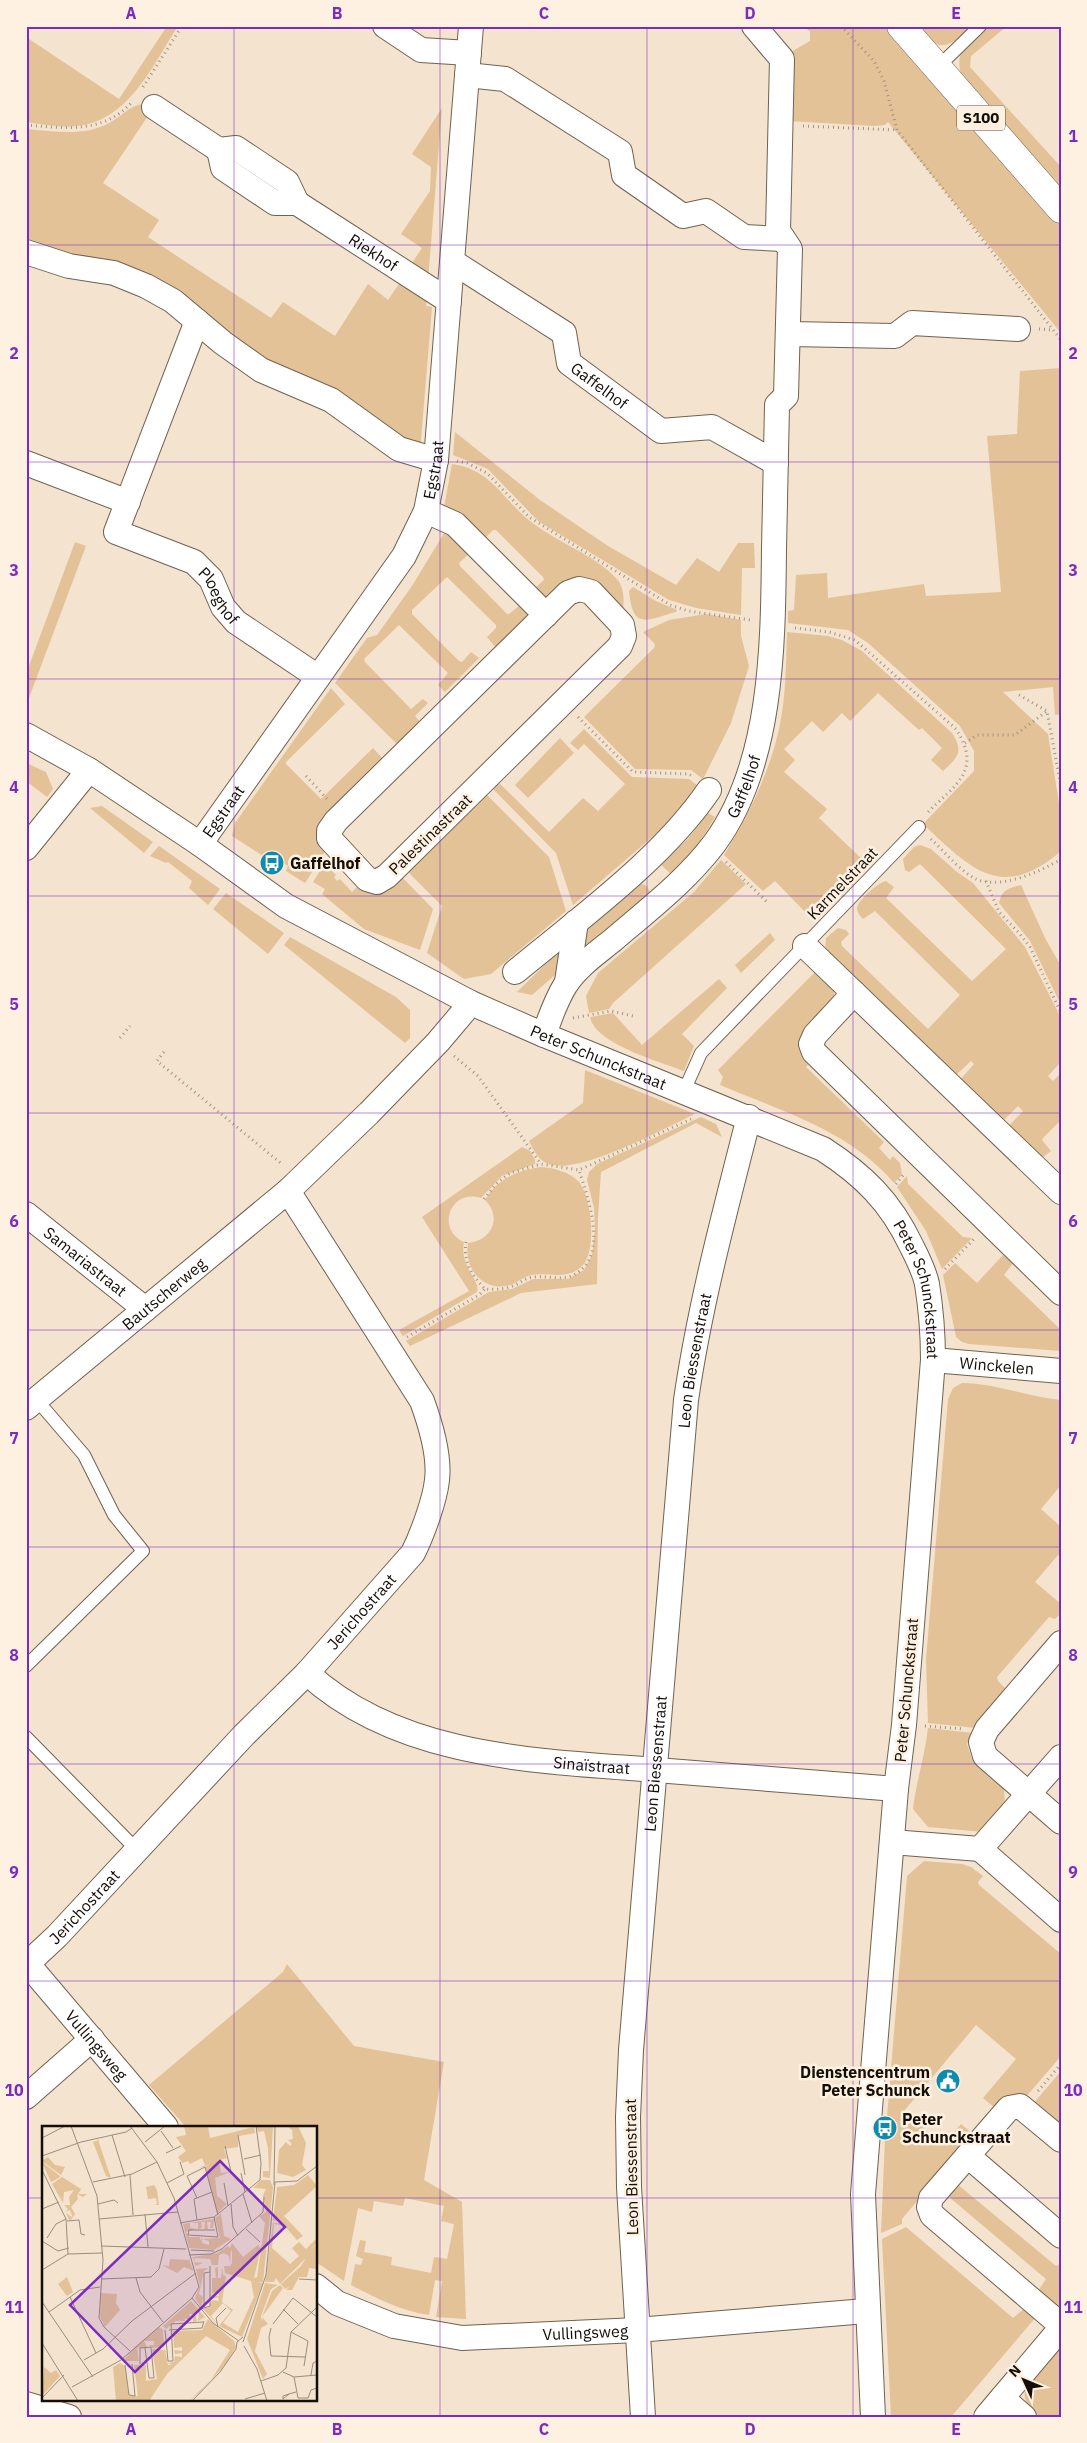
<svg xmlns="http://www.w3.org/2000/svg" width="1087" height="2443" viewBox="0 0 1087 2443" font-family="'IBM Plex Sans',sans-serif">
	<rect width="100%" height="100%" fill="#f3e3cf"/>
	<path fill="#e3c297" d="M167,26H178C153,65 128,122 76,126C60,128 42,124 26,122V37L119,99Z
		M801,26H887L1061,224V333L888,122L885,125L874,126L789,121L791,52L810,41V31Z
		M916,26H973C946,49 941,54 916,26Z
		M989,26H1007L971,56L970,67L1061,167V191L961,75C954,47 970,42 989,26Z
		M142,104L152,110L103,183L159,220L148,237L271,318L283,302L335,336L368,284L388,300L401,281L427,298L426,306L432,307L420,452L280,373L204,320L26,248V129C55,131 83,137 109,123C121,117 129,106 142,104Z
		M442,108L428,280L410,266L422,248L401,234L430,191L431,167L412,154Z
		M1061,368V714L1055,715L1053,687L1003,692L1048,734L1061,816V851C1001,903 970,868 923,824L974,771V751L960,726L868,643L848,630L788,623V611L794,610L796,575L827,573L828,598L924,584L926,596L1001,592L987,436L1017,434L1020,371Z
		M455,432L540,500L608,546L676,585L697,558L719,572L738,543H754L755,568H742L741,615L696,608L669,600L538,521L488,469L453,455Z
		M452,464C494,470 503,502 534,524C559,543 592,554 614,576C625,586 624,599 623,612L586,578H581L546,601L535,588L544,580L543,577L496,530H493L483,540L444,507Z
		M446,530L470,553L459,563L460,566L507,614H509L520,605L530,614L496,648L487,637L496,628V625L447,577L412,610V614L459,661L462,662L471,652L479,658L445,692L438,685L448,673L399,625L364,659L365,662L411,709L423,699L428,703L415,716L421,723L398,745L335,683L367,638L377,635L412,586Z
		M75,542L86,546L26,706V674Z
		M633,587L656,601L677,610L676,612C646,620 633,631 629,591Z
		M706,614L741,620V636L749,666L731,723L703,779L691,770L635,769L584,717L654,648L655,644L643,632L669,620Z
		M787,632L828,636L842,640L862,651L952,733C964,752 958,757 943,771L931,760L942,748L922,728L919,730L878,693L850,721L842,713L823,732L812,721L784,749L795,760L784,772L827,809L819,818L864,861L810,917L775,881L763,891L724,855C748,816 769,774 779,729C786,697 786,664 787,632Z
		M331,688L345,704L286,762V764L321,799L373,748L384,760L305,883L286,871L288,866L280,861L277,865L232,836L235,823Z
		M584,729L632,777L689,779L698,786L665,826L573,905L556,853L491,787L497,781L549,832L583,798L598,811L625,784L584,744L578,750L570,743Z
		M560,738L574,753L528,798L515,785Z
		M26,763L46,772L53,789L47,797L26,781Z
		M485,793L549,857L566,911L491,974L464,979L427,953L442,906L406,870Z
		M102,806L153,842L144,853L90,808Z
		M708,813L715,817L696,848L671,874L661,865L662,862L688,839Z
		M920,845L931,849L957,872L973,883L1025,947L1061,1018V1062L1048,1076L1053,1081L1061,1073V1120L1043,1138L1042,1140L1051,1151L1043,1157L1007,1128L1023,1111L1018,1106L1002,1122L959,1081L974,1064L971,1061L955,1076L825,951L826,938L838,928L846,930L849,934L841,942L842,946L928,1029L960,995L875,911L863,919C860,916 857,912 857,908C858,900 879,882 886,881L894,887L886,898L972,981L1006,949L920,864L909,872L905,870L903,859L914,847Z
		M159,846L220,889L208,905L189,888L192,881L168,862L166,863L150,856Z
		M330,855L334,859L327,866L336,875L334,877L337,881L340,879L352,892L360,884L400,875L433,909L420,950L364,929L322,894L325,889L313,882Z
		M721,860L746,884L613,1003L609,1009L589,1013L586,996L598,973L694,892Z
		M642,884L647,886L650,892L647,898L582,952L589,927L636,886Z
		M1021,885L1046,940L1061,966V1005L1030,941L999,903C1001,890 1009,888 1021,885Z
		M226,893L284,933L268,954L213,909Z
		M770,933L775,940L741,973L735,965Z
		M290,937L396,997L410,1010V1038L405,1043L284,945Z
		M563,947L566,948L555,975L532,995L517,992Z
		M815,972L834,988V997L800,1044L802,1057L808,1065L806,1067L884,1142L879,1148L890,1160L893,1156L900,1163L902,1175L894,1183C850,1131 781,1111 720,1085L723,1077L718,1070Z
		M719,979L727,988L682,1034L694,1046L684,1071C661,1062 595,1044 590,1017L613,1013L642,1045Z
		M585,1070L695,1114C664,1128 575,1178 546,1163C538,1159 533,1149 529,1141L583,1103Z
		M701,1117L716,1124L722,1137L696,1123L601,1172L598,1217L597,1284L521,1293L410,1346L406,1341L489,1292L512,1289L533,1279H568L584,1270L592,1255L595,1230L594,1208L587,1180L589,1172L597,1164Z
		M522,1147L530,1151L535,1160V1164L502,1176L481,1198C451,1188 435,1229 464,1242C459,1267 481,1280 477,1292L403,1336L399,1330L469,1291L422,1217Z
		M541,1167C554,1168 570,1172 579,1182C592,1198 597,1252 582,1266C567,1281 548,1272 531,1275C522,1277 515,1285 506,1286C481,1290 464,1267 468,1243C491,1241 503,1218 485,1200C497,1179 518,1170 541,1167Z
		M907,1176L908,1184L963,1237L972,1238L942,1269L926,1231L897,1187Z
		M1003,1255L1013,1263L1004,1275L1061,1330V1351L969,1344L962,1342L956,1337L943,1275L955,1263L977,1283Z
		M962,1383C995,1383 1027,1397 1061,1400V1485L1041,1509L1061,1527V1557L1058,1555L1035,1582L1061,1604V1613L1055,1619L1049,1617L997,1677L998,1681L1007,1690L976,1728L928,1723L926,1659L948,1399L953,1388Z
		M928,1728L973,1733L967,1744L972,1759L1004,1789L1005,1805L984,1832L928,1827L913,1809C916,1782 925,1756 928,1728Z
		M924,1861L962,1864L971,1867L983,1876L978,1882L979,1885L1061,1954V2056L1025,2098L995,2108L983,2098L1016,2059L976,2025L904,2111L943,2145L961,2124L973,2134L902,2219V2224L881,2233L885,2138L890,2139L891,2130L886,2129L907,1876Z
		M287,1964L354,2046L444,2062L424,2180L462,2202L466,2319L436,2317L442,2281L435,2280L429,2315C401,2311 376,2298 351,2285L355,2264L361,2265L363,2259L356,2256L360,2240L366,2241L364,2252L392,2257L391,2265L431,2273L434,2257L447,2259L454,2224L441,2221L444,2206L405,2198L403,2206L374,2201L372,2212L358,2208L344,2281L316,2262V2127H186L149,2085L283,1972Z
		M1061,2071V2128L1033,2104Z
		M957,2184L1056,2266L1061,2264V2311L1038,2291L1046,2279L949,2197Z
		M906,2227L1013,2318L1025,2308L1036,2317L951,2417H891L882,2239Z
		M1061,2342V2417H1039C1018,2398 1022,2390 1038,2371C1046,2361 1053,2352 1061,2342Z"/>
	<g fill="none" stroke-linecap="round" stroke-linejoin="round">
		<defs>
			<path id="service" d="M937,68L980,26
				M684,1091L701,1053L919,827
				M26,1666L143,1551L114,1515L84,1455L36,1399
				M26,1737L137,1850"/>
			<g id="minor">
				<path d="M385,26L421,50L469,53"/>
				<path d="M467,75L505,79L620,152L624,175L683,216L706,211L744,237L783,239"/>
				<path d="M154,107L219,150L236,148L287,182L297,203"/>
				<path id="s1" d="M219,150L223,168L275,203H297L449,301"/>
				<path d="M26,252L69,266L114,273L146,286L173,301L223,343L261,370L331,400L399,449L436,460"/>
				<path id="s2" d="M453,262L564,333L569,363L661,431L712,427L776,463"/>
				<path id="s3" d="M197,321L116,532L194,562L211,579L223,607L236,622L318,677"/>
				<path d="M789,334L895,336L912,323L1018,329"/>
				<path d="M26,463L128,502"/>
				<path d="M426,511L455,524L546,615"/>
				<path d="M579,589L591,592L622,625L624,636L620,646L387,876L377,882L367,879L329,838V831L336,821L568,593Z"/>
				<path id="s4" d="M26,735L89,770L200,844L286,906L471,1003L544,1035L823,1149C863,1175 890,1201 911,1245C917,1257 924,1270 927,1284C931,1309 933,1334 933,1360L904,1725L896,1789L863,2194L873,2417"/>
				<path id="s5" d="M200,844L404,556L426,511L436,460L471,26"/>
				<path d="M26,848L89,770"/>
				<path d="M805,946L1061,1192"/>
				<path d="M515,972C579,919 663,858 709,790"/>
				<path d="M567,982L576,922"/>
				<path d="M854,993L815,1035L811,1044L814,1052L1061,1293"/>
				<path id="s6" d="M544,1035C550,1017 556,1000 566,984C578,966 597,953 613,940C648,910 686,881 714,844C773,764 773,643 774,549C775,501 776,453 777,405L786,396L790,249L778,231L782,59L754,26"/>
				<path id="s7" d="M26,1214L145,1309"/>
				<path id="s8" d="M933,1360L1061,1371"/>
				<path id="s9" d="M26,1408L288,1191L369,1113L438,1042L471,1003"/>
				<path d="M1061,1643L987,1729L981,1742L985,1756L1061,1822"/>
				<path id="s10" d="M307,1673C402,1761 548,1761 669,1771C745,1777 820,1783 896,1789"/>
				<path d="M892,1842L980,1849L1061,1757"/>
				<path d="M980,1849L1061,1920"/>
				<path id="s11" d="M26,1962L166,2127"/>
				<path id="s12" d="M27,1964L57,1936L244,1735L307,1673L413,1553C422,1535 435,1500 437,1480C440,1456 430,1423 422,1401L288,1191"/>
				<path d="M26,2097L92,2039"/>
				<path d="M1061,2140L1020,2106L1009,2108L931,2198L929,2207L932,2215L1061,2325"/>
				<path d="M968,2156L1061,2236"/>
				<path id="s13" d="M316,2286L337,2303L394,2326L462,2338L637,2330L866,2311"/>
				<path d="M1002,2398L1024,2417"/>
				<path d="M26,2404L69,2417"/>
				<path id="s14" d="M643,2417L629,2187L628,2117L631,2050L686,1400C700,1304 725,1211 749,1117"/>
				<path d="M986,2417L1061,2328"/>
			</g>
			<path id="primary" d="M901,26L1061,209"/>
		</defs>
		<use href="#service" stroke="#706251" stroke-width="14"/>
		<use href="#minor" stroke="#706251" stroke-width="26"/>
		<use href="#primary" stroke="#706251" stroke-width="29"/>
		<path stroke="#a09485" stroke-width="3" stroke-dasharray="1 4" stroke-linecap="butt" d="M841,26L874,61L884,81L897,130L1061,340
			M143,87L182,26
			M26,125C64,128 104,134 132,102
			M803,126L897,130
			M1039,329L1053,330
			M457,461L467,463L487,473L529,517L670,605L688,611L750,620
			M795,628L829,632L855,640L956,729C983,771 955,785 927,813
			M1019,695L1047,711L1061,787
			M578,717L633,772L689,774L693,777
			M965,743L977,735H1015L1047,711
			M306,776L328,800
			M931,839C944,851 958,869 974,878C998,891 1040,872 1061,859
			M726,862L767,902
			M986,881L999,912L1019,933L1030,947L1061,1013
			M573,1018L611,1011L633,1016
			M120,1038L130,1026
			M164,1052L157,1061L283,1165
			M454,1056L478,1076L541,1164
			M896,1184L905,1173
			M484,1199L496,1184L510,1173L541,1164L579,1170L691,1119
			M466,1242C463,1261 472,1276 485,1289C495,1290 507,1289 515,1285C520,1283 524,1279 529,1278C543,1274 557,1281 571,1276C611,1260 588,1198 579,1170
			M945,1269L974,1239
			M407,1337L479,1295L485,1289
			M925,1726L964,1729
			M1038,2091L1061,2064"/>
		<use href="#service" stroke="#fff" stroke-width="12"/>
		<use href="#minor" stroke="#fff" stroke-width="24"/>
		<use href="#primary" stroke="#fff" stroke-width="28"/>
	</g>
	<path fill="none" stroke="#7b2cbf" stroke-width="1" stroke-opacity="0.55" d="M234,26V2127M440,26V2417M647,26V2417M853,26V2417M26,245H1061M26,462H1061M26,679H1061M26,896H1061M26,1113H1061M26,1330H1061M26,1547H1061M26,1764H1061M26,1981H1061M26,2198H44M316,2198H1061M234,2399V2417"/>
	<defs>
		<symbol id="bus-disc" viewBox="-11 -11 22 22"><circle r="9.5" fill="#0f8bad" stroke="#fef1e1"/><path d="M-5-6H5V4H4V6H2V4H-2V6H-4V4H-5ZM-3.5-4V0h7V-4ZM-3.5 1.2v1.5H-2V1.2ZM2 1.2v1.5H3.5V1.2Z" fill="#fff"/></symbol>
		<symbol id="civic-disc" viewBox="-11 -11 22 22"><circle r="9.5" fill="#0f8bad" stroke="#fef1e1"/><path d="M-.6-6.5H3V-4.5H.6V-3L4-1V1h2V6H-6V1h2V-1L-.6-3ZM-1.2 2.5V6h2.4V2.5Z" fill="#fff"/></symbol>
	</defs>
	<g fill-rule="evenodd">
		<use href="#bus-disc" x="258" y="849" width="28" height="28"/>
		<use href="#civic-disc" x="934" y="2067" width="28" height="28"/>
		<use href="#bus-disc" x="871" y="2114" width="28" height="28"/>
	</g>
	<g text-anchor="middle" stroke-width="5" stroke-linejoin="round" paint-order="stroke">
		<rect fill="#fef1e1" stroke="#5a5248" stroke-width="1" x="957" y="105.5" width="48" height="25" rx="4"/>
		<g font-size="15" font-weight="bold" fill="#130e07">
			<text x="981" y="123">S100</text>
		</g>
		<g font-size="16" fill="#130e07" stroke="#fef1e1">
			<text dy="6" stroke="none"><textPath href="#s1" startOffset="194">Riekhof</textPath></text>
			<text dy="6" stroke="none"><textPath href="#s2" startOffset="200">Gaffelhof</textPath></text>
			<text dy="6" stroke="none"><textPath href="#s5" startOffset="445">Egstraat</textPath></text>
			<text dy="6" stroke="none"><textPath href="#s3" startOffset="352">Ploeghof</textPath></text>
			<text dy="6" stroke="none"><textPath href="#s6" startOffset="325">Gaffelhof</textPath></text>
			<text dy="6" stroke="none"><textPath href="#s5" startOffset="40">Egstraat</textPath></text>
			<text transform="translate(430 834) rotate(-44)" y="6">Palestinastraat</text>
			<text transform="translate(842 883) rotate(-46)" y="6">Karmelstraat</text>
			<text dy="6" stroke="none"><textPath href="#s4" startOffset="659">Peter Schunckstraat</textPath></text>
			<text dy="6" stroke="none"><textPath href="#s7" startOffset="76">Samariastraat</textPath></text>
			<text dy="6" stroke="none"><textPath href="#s4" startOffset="1079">Peter Schunckstraat</textPath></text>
			<text dy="6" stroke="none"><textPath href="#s9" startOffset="179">Bautscherweg</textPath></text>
			<text dy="6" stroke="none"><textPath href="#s14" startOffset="1060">Leon Biessenstraat</textPath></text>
			<text dy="6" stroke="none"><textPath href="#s8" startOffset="64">Winckelen</textPath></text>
			<text dy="6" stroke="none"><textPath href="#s12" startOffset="486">Jerichostraat</textPath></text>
			<text transform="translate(906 1690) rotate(-85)" y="6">Peter Schunckstraat</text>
			<text dy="6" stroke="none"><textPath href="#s14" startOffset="655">Leon Biessenstraat</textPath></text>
			<text dy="6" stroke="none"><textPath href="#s10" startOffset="305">Sinaïstraat</textPath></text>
			<text dy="6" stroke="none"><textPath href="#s12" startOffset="81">Jerichostraat</textPath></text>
			<text dy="6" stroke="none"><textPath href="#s11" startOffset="109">Vullingsweg</textPath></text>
			<text transform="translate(631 2167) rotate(-91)" y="6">Leon Biessenstraat</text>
			<text dy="6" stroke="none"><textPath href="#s13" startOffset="281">Vullingsweg</textPath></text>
		</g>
		<g font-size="16" font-weight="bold" fill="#130e07" stroke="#fef1e1" text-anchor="start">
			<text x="290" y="869">Gaffelhof</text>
			<text x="930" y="2078" text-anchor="end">Dienstencentrum<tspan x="930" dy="18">Peter Schunck</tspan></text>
			<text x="902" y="2125">Peter<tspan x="902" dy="18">Schunckstraat</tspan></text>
		</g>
	</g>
	<g transform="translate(42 2126)">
		<rect width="275" height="275" fill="#f3e3cf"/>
		<path d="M142,0H166L168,12L212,1L213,7L197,10L196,21L182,23L185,32L177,34L179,47L188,46L173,52L175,70L185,78L175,87L163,41L167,39L157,42L163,39L160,32L148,38L146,35L140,37L136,31L144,25L134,11L144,9ZM214,0H231L228,52L221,51V45H227L226,22L222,5L216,6ZM245,0H256L264,17L260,39L264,44L251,51L235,47L237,24L244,16L248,20L250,18L246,14L251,13L250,4ZM57,14V17L69,52L64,50L51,16ZM6,31L13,39L23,41L19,49L0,35ZM0,36L18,50V51L9,56ZM266,49L275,60L242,90L261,110L255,114L239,96L231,94L235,61L252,59ZM20,51L39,63L36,68H45L41,71L35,68L36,73L29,81L33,88L30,93L27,94L24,87L31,92L28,84L24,86L26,83L22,79H28L27,71L32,64L22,66L21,77L10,58ZM219,54H228L231,61L221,156H216L221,157L200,211L177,200L189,185L181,177L169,190L176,199L161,183L167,181L170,174L177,175L176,171L170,173V169L177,170L176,166L170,167V141V152H174L173,142L176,141V152H179L180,141L181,149L184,150L180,176L191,184L181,197L196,206L212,171L209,155L183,147L182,140H188L190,137V126L189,123L188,138L187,130L182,127L177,129L176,139H170L168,133L153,132L152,136L161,137L153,140L151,131L176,127L186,120L188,122L190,117L201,131L216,119L219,122L212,152L215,151L223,97L217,90L224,86L221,69L224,63L211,62ZM112,59L115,64L117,79H112L115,78L114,72L106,73L104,61ZM179,88L182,110L189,113L172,124L147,122L141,98L172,93L171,102H168L169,96H165L166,103H162L163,96H159L160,102L156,103V97H148V102L154,103L144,106L147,111H158V115L160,111V117L167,119V115L160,113L178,112L173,92ZM231,97H238L248,108L239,99L232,98L230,122L248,138L257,130L250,122L257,116L264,123L275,112V118L268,124L275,119V143L267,142L265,151H257L250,164H244L248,160L243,163L239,158L259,140L264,132L238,158L234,152L232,156H223ZM128,133L147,134L152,145L142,141L135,147L120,139L127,140ZM167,142L162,145L157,168L161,171L159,181L153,172L158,160L154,143ZM25,151L31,166L25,170L16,158ZM223,157L236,159L229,163L219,190V192L221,195L220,191L230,165L238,159L241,162L220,191L226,198L219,202L213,225L225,248L221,253L205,213ZM59,167L75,168L74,177L78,184L63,201L58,191ZM149,175L163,191L156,195L157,187H153L155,195L151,196V188H147L149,195L143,192V195H134L124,203L121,200ZM166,193L192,215L194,221L184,238L158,266L147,275L169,254L188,224L164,210L125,248L107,275H74L71,241L78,237L83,240L87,270H96L92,239H104V255L115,253L110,223L123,224L126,239H130L126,237L132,236L133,230L140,231V227L133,228L132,224L140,225V221L132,222L131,205L160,204ZM117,201L121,204L122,221L110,222L108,219H112V215H102L105,221L95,222L97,235H81L94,220ZM2,241L9,247L14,244L18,250L0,270Z" fill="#e3c297"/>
		<path fill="none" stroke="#998e7f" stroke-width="1" d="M29,0L55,70L61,134L57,192L62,201L88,225M119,5L131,22M70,9L83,51M196,9L203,49M0,12L23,0M103,16L123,0M183,20L189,46M124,27L139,20M0,30L39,16L84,6L90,2M202,33L219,29M0,44L24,93L26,128M199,47L203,66M88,49L91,89M51,56L90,48L115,36M233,56L255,55L275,40M125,57L142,48L138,36M182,57L186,80M232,59L233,0M201,68L210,97M155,72L170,66M56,78L72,74L76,77M189,78L191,101L196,110M0,83L17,76M103,88L106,121M172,91L176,111L146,109L147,104H173M57,93L136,86M155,94L152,73L155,72L145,50L163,41L176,89M25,95L37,94L39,108L43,109M138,97L172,91L218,54L219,37L214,0M204,103L218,116M5,112L14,98L24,93M0,115L16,125L27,122M59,120L144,123M149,124L172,125M147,129L169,128L180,123L221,86L222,71M0,144L26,128L60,127M94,152L98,166L121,196M59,153L109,151L117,143L122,123M257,153L275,154M28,171L54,227M150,172L171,197L197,215M0,176L51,251M162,181V147L168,146M159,183L168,180V140M241,183L256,198M7,186L38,164L58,161M231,198L251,172L275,191M176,201L174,192L184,182M229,202L227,211L229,230L263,231M123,204L126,235H131L129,198L161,196M127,204L160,202L162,195M249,206L266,215L262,240M201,216L224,149L233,56M0,217L36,275M202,220L215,243L225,275M42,234L61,223L90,195L154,147M98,238V222L109,221V222L112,252H107L103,222M83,239L87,269L93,270L90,238M241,246L252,251L275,249M269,249L271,237L275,235M252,251L256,272H266L269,264L275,262M219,255L236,249L244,242L249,206L275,181M30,261L79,234L150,172L157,161L132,72L115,36L88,0M247,268L241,273V270L247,268L254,266M0,272L22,249M203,273L223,267M150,275L178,246L194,223L195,216L201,211"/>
		<path fill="#7b2cbf" fill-opacity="0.15" stroke="#7b2cbf" stroke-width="2.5" d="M178,35L243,101L93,246L28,179Z"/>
		<rect width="275" height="275" fill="none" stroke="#130e07" stroke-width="2.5"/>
	</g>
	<rect width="1087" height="2443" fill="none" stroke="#fef1e1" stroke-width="55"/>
	<g transform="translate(1024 2380) rotate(314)" stroke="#fef1e1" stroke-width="4" paint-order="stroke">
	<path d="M0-4L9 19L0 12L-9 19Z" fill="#130e07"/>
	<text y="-8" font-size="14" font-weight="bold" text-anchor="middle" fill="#130e07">N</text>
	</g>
	<rect x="28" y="28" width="1032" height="2388" fill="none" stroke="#7b2cbf" stroke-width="2"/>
	<g font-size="16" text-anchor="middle" font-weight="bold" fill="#7b2cbf">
		<text x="131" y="19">A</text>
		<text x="337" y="19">B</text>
		<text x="544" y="19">C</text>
		<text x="750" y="19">D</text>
		<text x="956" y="19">E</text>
		<text x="14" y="142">1</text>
		<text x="1073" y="142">1</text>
		<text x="14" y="359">2</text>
		<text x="1073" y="359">2</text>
		<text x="14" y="576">3</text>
		<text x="1073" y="576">3</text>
		<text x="14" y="793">4</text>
		<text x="1073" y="793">4</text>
		<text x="14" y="1010">5</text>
		<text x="1073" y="1010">5</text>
		<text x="14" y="1227">6</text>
		<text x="1073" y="1227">6</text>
		<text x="14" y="1444">7</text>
		<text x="1073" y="1444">7</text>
		<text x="14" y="1661">8</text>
		<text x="1073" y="1661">8</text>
		<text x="14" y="1878">9</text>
		<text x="1073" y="1878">9</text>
		<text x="14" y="2096">10</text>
		<text x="1073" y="2096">10</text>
		<text x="14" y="2313">11</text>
		<text x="1073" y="2313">11</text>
		<text x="131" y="2435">A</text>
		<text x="337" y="2435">B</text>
		<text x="544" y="2435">C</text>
		<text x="750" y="2435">D</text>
		<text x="956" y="2435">E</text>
	</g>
</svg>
